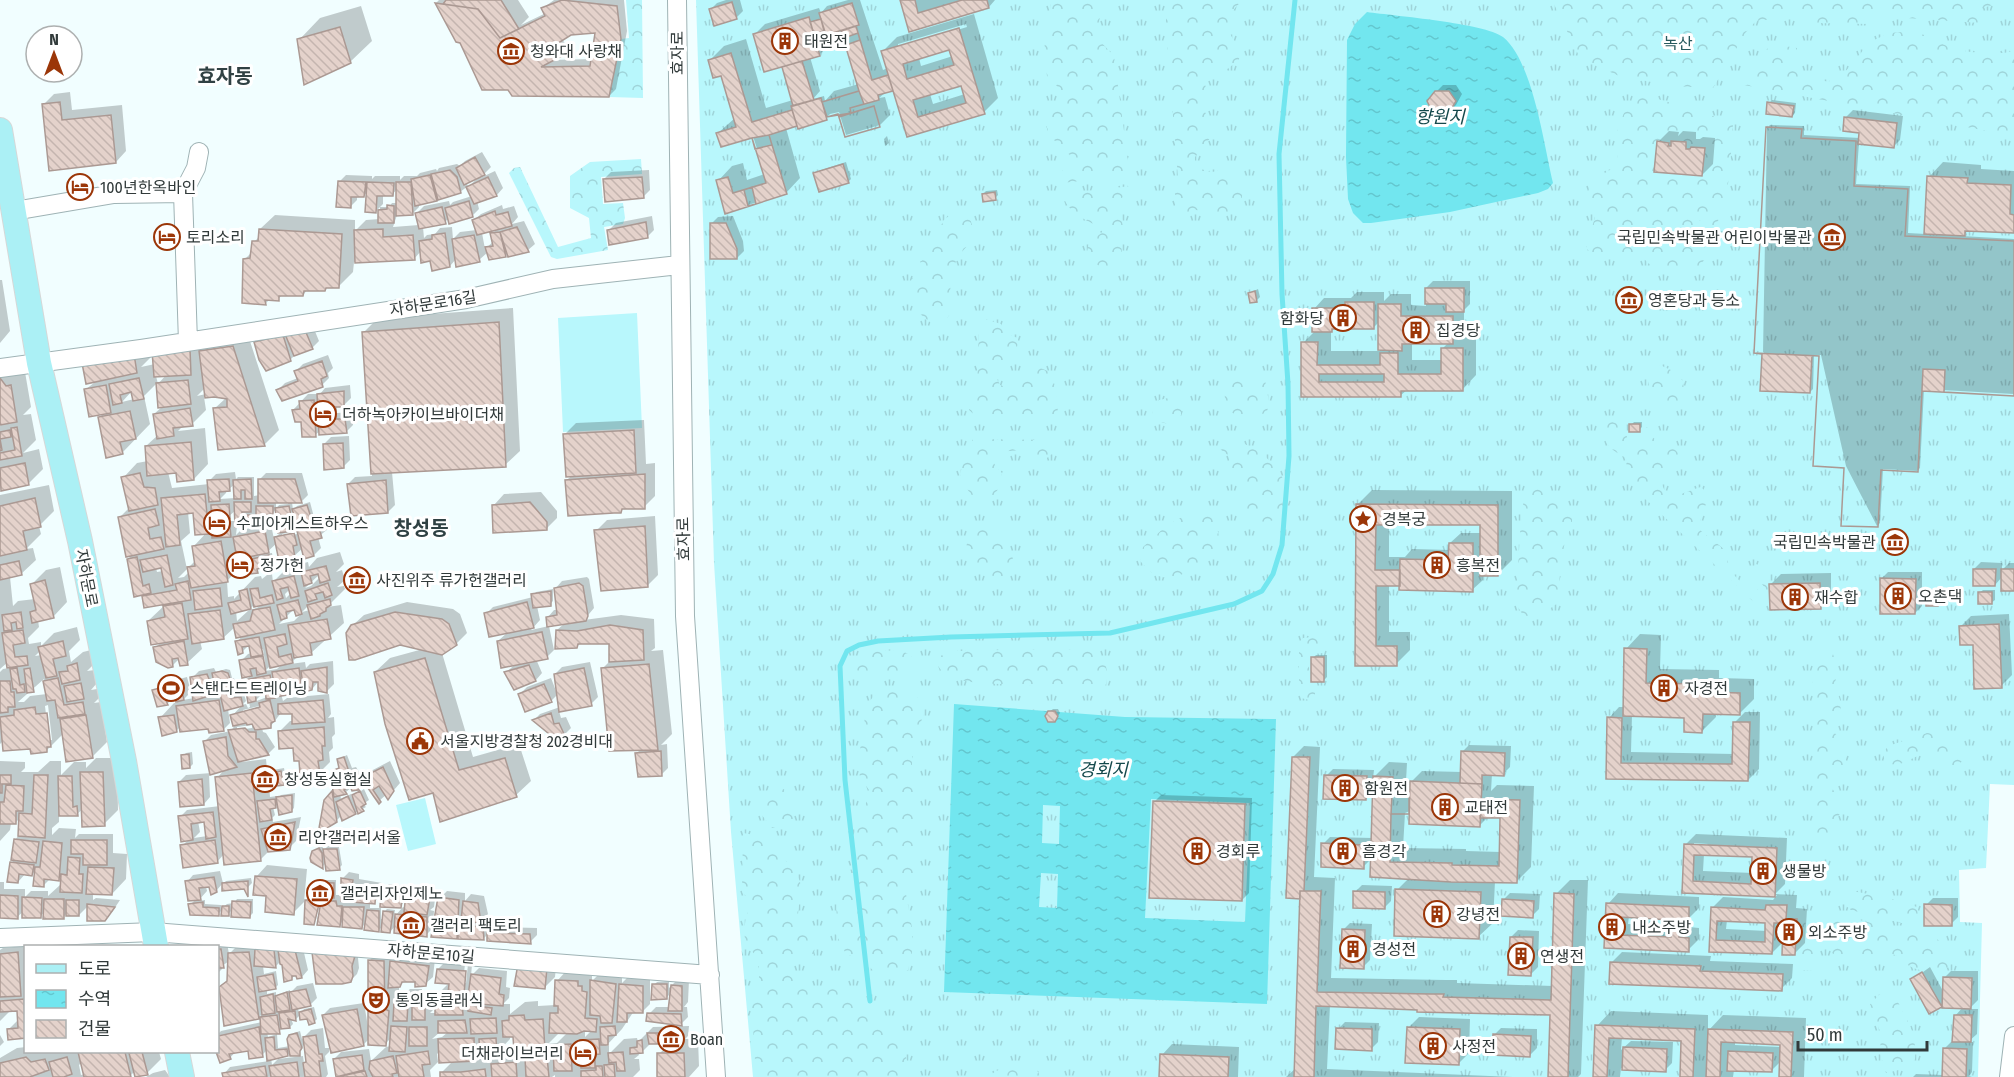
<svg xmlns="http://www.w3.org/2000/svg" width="2014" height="1077" viewBox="0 0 2014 1077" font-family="'Fira Sans Condensed','Noto Sans KR',sans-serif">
	<defs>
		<pattern id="grass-tufts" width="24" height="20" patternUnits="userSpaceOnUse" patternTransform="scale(1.5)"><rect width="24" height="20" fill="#b8f7fc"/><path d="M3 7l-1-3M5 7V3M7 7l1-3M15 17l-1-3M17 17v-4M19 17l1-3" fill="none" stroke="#9fd4d9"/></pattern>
		<pattern id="forest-crowns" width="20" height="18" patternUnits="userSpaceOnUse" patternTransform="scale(1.5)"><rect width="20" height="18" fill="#b8f7fc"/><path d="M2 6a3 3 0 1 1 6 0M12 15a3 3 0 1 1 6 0" fill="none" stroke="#9fd4d9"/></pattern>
		<pattern id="water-ripples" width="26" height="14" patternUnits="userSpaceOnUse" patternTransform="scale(1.5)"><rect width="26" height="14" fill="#72e6ef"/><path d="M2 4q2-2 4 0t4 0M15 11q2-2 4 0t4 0" fill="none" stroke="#63c6ce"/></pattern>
		<pattern id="building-back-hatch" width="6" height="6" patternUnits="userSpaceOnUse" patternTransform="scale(1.5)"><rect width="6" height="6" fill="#e4d2cb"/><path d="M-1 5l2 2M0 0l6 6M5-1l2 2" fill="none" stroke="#c4b5af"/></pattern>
	</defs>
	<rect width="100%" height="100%" fill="#f1feff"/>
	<path fill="url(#grass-tufts)" d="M696,0H2014V785L1990,784L1986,868L1959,870L1960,922L1982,923L1978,1077H753L731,832L714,563Z"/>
	<path fill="url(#forest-crowns)" d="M626,0H642L643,98L609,97L621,39L629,38Z
		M1049,0H1101C1102,14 1097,25 1098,39L1114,56L1130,176L1051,184L1054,176L1067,168L1070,155C1062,148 1041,131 1048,120C1053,112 1059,108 1062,100L1057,86L1047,76L1044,50L1051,3Z
		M1172,0H1243C1210,29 1241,36 1239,60L1226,70L1215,67L1203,77L1206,88L1202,106L1213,128L1211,137L1195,157V163C1203,171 1209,174 1220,170L1226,174L1229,182C1236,185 1242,186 1242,194C1243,207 1227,215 1215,215C1209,215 1201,210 1196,210C1193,211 1189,217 1186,220L1180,218L1175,208V181L1178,178L1166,30V14Z
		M1552,0H2008L1980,9V23L1877,16L1870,24L1816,23L1807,15L1756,21L1746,32L1713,88L1673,86L1619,76L1591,63L1579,56Z
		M1916,31C1946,46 1957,53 1991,53C2000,53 2006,54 2014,50V136L1744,85L1758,58L1772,44L1797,48L1796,71L1828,82L1845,72L1870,42L1889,33Z
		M1640,94L1700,111L1733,124C1731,144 1730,216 1714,225H1708L1700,220L1695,227L1698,238L1709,255L1696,269L1673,273L1655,269L1645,260L1632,257L1596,258L1586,248L1595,217L1594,206L1587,200L1590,182L1618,165L1617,132L1626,107Z
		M641,159L642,174L601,177L603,204L623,203L625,218L623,224L604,227L608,250L557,259L551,257L509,173L514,168L520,167L558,247L591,238L589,218L570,208V176L590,162Z
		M1139,185L1140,190L1123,196L1120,202L1123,227L1121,262C1121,262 1113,267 1113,267C1097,271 1080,255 1091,241C1094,237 1099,236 1102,232V228C1088,221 1066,213 1063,194Z
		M958,214L970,219C972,225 975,232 973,238C970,245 962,250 958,257C949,274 950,296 950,314L944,322L931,323L919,313L908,296L911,281L944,220L950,215Z
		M982,318L1001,324L1006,334L1018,338C1018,362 1003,357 996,377L1000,385L1012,389L1017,386L1019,375L1025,368L1038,367L1050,372C1057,388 1059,403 1057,420L1044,421L979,419L969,410L971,391L977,383L979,328Z
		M1660,365L1673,371L1683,381L1684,392L1682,405C1671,409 1658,409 1648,405L1649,373L1652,367Z
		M1253,376L1265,380L1269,402L1267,412C1253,419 1241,418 1227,410C1221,383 1226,378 1253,376Z
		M1173,397L1181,404V415L1176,423L1168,424L1154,420L1152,408L1159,400Z
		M1608,421L1626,425L1627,439L1630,446H1635L1645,427L1649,428C1651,443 1663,441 1673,448C1676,450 1678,453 1681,456L1679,466L1667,470L1660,477C1666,507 1682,492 1701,487L1709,495L1700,521L1701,531L1724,549L1731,572L1741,582L1749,584L1761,592L1764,589L1763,585C1755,580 1749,573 1756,564L1771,570L1765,606L1759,607L1636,490L1627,470L1626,458C1610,449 1597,440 1608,421Z
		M973,439L1049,440L1055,450L1046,459L1034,463L1026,457L1022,450L998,452L993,455L995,466L1002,473L1000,487L987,503C969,498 968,490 960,474L967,450Z
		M1228,442L1243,443L1263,454L1279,471L1284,481L1281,517C1266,524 1258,523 1244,514L1242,502L1244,490L1230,470L1229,456L1220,449V445Z
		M1538,483L1564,505L1572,515V523L1564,546L1556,604L1538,618L1523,615L1516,604L1520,533L1525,488Z
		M1193,511H1209L1216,523L1220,541C1210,560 1176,587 1154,574C1149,571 1144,565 1140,561L1143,547L1166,526Z
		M989,521L1003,529L1013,559L1014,568L1001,577L974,573C966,556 963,541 973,524Z
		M1313,637L1324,641L1325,648L1323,653L1314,654L1309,658V686L1315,692V696L1309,700L1301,698L1299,687V643L1303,638Z
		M1826,647L1832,651L1837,667L1835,686L1840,700L1841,713L1835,723L1834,732C1843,742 1847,754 1846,767L1838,774L1831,775L1829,783L1835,793L1845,798C1845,812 1835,817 1832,829C1829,838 1830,844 1824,851L1819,850L1815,844V695L1811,672L1820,650Z
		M1062,649L1085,650L1103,657C1107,668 1109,676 1105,687L1089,692L1022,685L977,683L954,679L943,673L936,663L940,656L955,651Z
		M897,650C911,653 915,658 917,672C899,682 877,678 858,672L854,663L858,656L868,652Z
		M888,690H902L918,698L923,706V716L912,748V773L916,790L917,833L915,875L906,894L912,928V952L908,970L893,978L878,975L862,960L846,954L836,934L837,893L848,878L853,863L852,837L862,820L869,790L860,777L858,763L867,704L874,696Z
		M1927,733L1946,735L1964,749L1966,758L1959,764L1944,767C1940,763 1933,756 1928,755C1913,752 1907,769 1885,763L1883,753L1888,746Z
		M779,786L789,793L794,808L793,826L772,828L761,814L764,792Z
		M743,833C749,834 756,835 761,837C771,841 794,869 799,879C807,898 785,923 812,933L816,942L813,958H795L787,962L790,976L801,986L835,989L858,998L892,1026L904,1045L908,1069L915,1077H756L751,993L759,978V958L745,945C745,938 744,931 745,924C746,909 757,905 742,892Z
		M1852,891L1885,897L1917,907L1919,922L1916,925L1913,926L1851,910L1845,905V897Z
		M1839,915L1937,939L1951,951L1950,967C1928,974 1911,972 1896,955L1880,953L1867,957L1840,958L1832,953L1828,938L1817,923L1824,916Z
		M1801,921L1805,922L1814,941V971L1800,970Z
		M1880,994L1896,998C1907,1021 1917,1032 1915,1059L1907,1068L1886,1073L1880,1053L1881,1034L1870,1004Z
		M1012,1066L1036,1069L1041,1077H988L996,1071Z"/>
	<path fill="#b8f7fc" d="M637,313L642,428L563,432L558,318Z
		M425,798L436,844L408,851L396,805Z"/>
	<path fill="url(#water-ripples)" fill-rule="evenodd" d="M1367,12C1395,16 1484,23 1503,37C1533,61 1544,146 1553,183L1548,189L1538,193L1450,212L1371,223H1363L1353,213L1348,199L1346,157L1347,40L1355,24Z
		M954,704L1125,717L1276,719L1267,1004L944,992ZM1151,799L1250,803L1245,922L1145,918ZM1043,805L1060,806L1059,844L1042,843ZM1041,873L1058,874L1057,908L1039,907Z"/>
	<path fill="#0003" fill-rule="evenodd" d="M439,0H518L529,17L521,25L546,13L543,8L554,0H624L627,31L616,89L609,96L457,40L436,3ZM597,31L593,59L550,60L561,55L568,48L562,39L570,34Z
		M726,0H740L743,11L736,18L710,10L717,3Z
		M848,0H860L883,70L888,68L883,51L897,37L974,14L998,98L984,112L908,135L894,88L886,92L879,98L885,97L890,115L880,125L846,135L839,112L830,114L826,118L786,128L800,178L786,193L726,212L718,181L732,166L743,163L747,180L765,174L753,136L718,133L735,118L722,74L710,60L724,46L746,39L766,108L793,100L783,65L755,34L765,24L819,8L821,13L827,6ZM966,24L967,27L898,48V44ZM847,27L843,31L859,84L834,91L825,101L824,96L813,99L820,91L810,57L819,55L830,44L827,33ZM950,49L953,56L921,66L919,58ZM962,84L965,94L933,104L930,94Z
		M901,0H995L989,7L910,30Z
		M361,6L372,41L350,62L299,40L320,18Z
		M1443,85H1456L1462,94L1456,105L1449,112L1436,92Z
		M70,92L72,110L122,105L126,151L116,162L50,169L43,105L54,94Z
		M1772,100L1796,103L1795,113L1792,116L1769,103Z
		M1853,110L1903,116L1900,140L1893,147L1859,143L1856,184L1910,186L1908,233L1926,234L1929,177L1943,162L1981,165V169L2014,171V232L1969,229L1962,236L2014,239V394L1924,389L1920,468L1917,471L1883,469L1880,523L1877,526L1846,466L1821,355H1814L1813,389L1810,392L1763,352L1767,128L1770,125L1804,126V135L1860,138L1861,131L1846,117Z
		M1669,131L1679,132L1678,136L1683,131L1696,132V139H1700L1703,137L1715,138L1713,164L1702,175L1658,142Z
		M887,136L889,143L885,146L884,139Z
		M482,152L491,167L480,178L495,171L503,188L497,195L477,201L479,209L472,216L449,218L445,222L423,227L424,238L427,235L435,234L440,228L452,227L453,239L460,232L477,230L474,220L481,214L502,205L503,209L514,206L518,217L512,224L524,221L535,244L528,250L508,253L505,256L488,252L479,260L456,259L450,266L431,259L421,251L414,259L354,262L353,272L339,286H328L325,290L308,289L303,295L283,294L278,299H270L265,304L245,259L252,252L254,242L260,236V229L275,215L355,220V231L366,220L380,219V207H389L392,203H398L397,189L392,195L383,194V204L376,211L368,192L364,195H357V200L350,207L339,182L346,175L372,176V179L375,176H400V180L404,176H417L420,173L436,169L437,171L439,168L457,164L460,166L465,161ZM479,177L468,187L472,196L453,202L450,205L449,201L424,206L417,213L419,225L393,227L397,215L412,214L419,207V204L460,192L468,186L466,182ZM498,228L492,234L494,241L485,249L482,233Z
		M846,162L851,179L848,182L815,174L818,171Z
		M649,170L650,190L643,197L604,179L611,172Z
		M997,190L998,195L995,198L983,194L986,191Z
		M652,216L654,230L647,237L609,230L616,223Z
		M733,216L743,241L744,251L737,258L711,224L718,217Z
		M0,280H2L10,331L0,343Z
		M1433,281H1470V304L1464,310V331L1461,334H1476V375L1462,390H1407L1401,395H1303V343L1314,332V309L1324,298H1351L1357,292H1384V301L1391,294H1411V305L1426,306V288ZM1380,321V351H1331V330L1334,327L1373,328ZM1412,342H1449L1443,348V360H1412Z
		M1258,289L1260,297L1257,300L1250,293Z
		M513,308L520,451L505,465L392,472L395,505L388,512L348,484L355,477L372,476L364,332L378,318Z
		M312,324L319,341L312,348L297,353L290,360L256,342L263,335Z
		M247,332L279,430L265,444L219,448L214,409L226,398L214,395L204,397L206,410L192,424L183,426L178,431L205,428L208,464L194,479L177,472H168L172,488L209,484V481L216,474L235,472L236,479L238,477H254V496L260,495L259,480L266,473H302L308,495L301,502H292L293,510L297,506L310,502L315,521L325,519L328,529L318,537L321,548L314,555L303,548L294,556L277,543L265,554L272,553L274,566L271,569L266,566L260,567L257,571L248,560L254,554L240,557L241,566L227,581L228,597L234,596V599L255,577L261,576L262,579L267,575L272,574L273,582L288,567L308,562L309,567L317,558L340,552L344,564L336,572L342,570L345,580L337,587L344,586L345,589L327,607L341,605L344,623L311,653L299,655L290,664L305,662L306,668L310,664L333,661L334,684L327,691L319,681L312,689L305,687L301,691L296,680H293L294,686L287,693L281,694L283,701L287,698L329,694L331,714L328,718L334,717L335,734L332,737L333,748L329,752L330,762L320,772L300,760L295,746L279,732L290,721H293L294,713H281L270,727L262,728L263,732L266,733L275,747L268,754L241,760L242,762L266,759L267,769L272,768L273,770L284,768L286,780L283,783L278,777H274L276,782L269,785L270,797L277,796L278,798L281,795L295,793L294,808L291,811L279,804L273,807L275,815L272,818L273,822L301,817L296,841L289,848L270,850L260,860L224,854L217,862L182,846L188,840L180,817L187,810L220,806L217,778L225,769L209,774L210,797L204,804L179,782L186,775L211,773L204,742L211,735L231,731L235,725L232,716L242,705L246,704L248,708L250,707L245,681L251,675L241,661L248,654L252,653L250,644L242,652L237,642L243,635L235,627L223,638L200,641L202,649L187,663L180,658L172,666L155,648L161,642L148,621L167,603L145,607L143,593L128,559L134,553L119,518L130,507L123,478L137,463L148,461L146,446L158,435L154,414L163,406L157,383L144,396L150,424L122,453L99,418L105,412L85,390L148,340L151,357L141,367L155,364L154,352ZM166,375L158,384L156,376ZM205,388L206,394L197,396ZM132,391L134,399L122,402ZM235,484V498L220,499L226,493V490L229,489ZM276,502H288V504L279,505L276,509ZM276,509L280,533L274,539L271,525L261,527L266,521V513H273ZM236,510V521H228V517ZM294,510L297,521L287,523L286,514H290ZM188,512H194L207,532L194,546L196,560L189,567L190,571L184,577L178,578L187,569L181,541L190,533ZM258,519V527L241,530L236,535L237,526L251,525ZM301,530L302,533L282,537V534ZM163,566V571L157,572L156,568ZM320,574V577L311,586L305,588ZM290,589L291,593L286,598L285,594ZM255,604H261L257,608L249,610L237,621L236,611L251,608ZM309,605L310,610L302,612ZM295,608L297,614L303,612L294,621L279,624ZM260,649H263L265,662H262ZM282,664L277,669L265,671L270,666ZM262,685H266L267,697L254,702L263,693ZM267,704L268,707L243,713V710ZM252,725V728L237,730V727ZM198,821H205L207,836L194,838L200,832Z
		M328,355L333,368L328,373L329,378L322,385L278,390L285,383L298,378L296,371L303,364Z
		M0,365L25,372L31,407L23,415L31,414L36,440L23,453L39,449L43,469L29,483H0V426L2,424H0Z
		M350,385L351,398L344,405H337V413L352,412L353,425L346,432L320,431L315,435L293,410L308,394H320L325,388Z
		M644,420L646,464L655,463V496L644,507L624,508L621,511L567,480L572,475L565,434L576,423Z
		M1634,422H1642V427L1639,430L1631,425Z
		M349,436L350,460L343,467L324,444L331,437Z
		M49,485L54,511L39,526L41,534L26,549L33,548L36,560L21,574L10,577L13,606L18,601L35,599L32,584L46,570L60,567L67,602L53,617L38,620L39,627L28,638L29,644L41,642V646L54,633L77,627L80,640L69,651L71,662L83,652L91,650L94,664L87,671L95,670L97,683L91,690L97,689L99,698L94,703L101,702L107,742L92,757L64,733L46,751L3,741L0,744V672L3,669L9,668L8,662L0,669V495ZM41,650L42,655L35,656ZM44,679L47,694L30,696L24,702H18ZM48,705L52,740H49L45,706Z
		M1372,490L1512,491V560L1498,574H1483V580L1472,590L1389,585V632H1410V650L1396,664H1357V505ZM1389,524H1482V533H1461L1450,543V550L1412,549L1405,557H1389Z
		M541,492L557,511V518L546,529L494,505L504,494Z
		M655,516L658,575L647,586L596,531L607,520Z
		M1981,562L2002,563V570L2009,563H2014V590L2002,577L1995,585L1974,569Z
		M1888,572H1922V606L1915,613L1881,579Z
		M1831,573V597L1820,608L1771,584L1781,574Z
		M587,577L589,579L594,608L584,620L621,615L654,619L655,648L651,651L663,650L672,734L661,745L667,744L668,768L661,775L637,753L641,749L603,668L611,660L610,642L580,643L577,647L557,630L565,623L548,617L554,610H558L555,589L562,581Z
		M553,589V601L550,604L537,606L540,620L531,630L549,626L554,650L547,657L536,659L542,673L536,680L515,688L506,673L515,664L498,641L508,632L486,614L493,607L533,597L536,592Z
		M1930,589L1940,590V601L1937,604L1927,592Z
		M1983,590H1995V600L1991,603L1979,593Z
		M407,602L453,609L460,614L467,633L456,644L442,653L473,757L519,744L531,781L516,795L441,820L434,791L375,672L390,658L423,649L352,626L364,615Z
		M2009,614L2012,675L2001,686L1974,643L1961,626L1971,616Z
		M1640,634L1661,635L1660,669L1719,670V678L1754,679V699L1739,714L1716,713V717L1702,731L1686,716L1632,715L1631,752L1734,754V723L1745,712H1760L1759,769L1748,780L1607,777L1609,718L1619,707H1625L1626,649Z
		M1316,655H1327V677L1324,680L1313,658Z
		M590,662L598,697L591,704L559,711L561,718L566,717L571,728L564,735L534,720L540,714L560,707L558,694L551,701L520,694L527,687L551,678L556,691L555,674L562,667Z
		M214,668L216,672L226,669L230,670L232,678H234L235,683L232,687L216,691L211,696L235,690L234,695L244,694L246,701L243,704L228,709L230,723L223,730L181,726L176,731L160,718L174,703H177L176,695L167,704L154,691L161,684L187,677L191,692L183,700L194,698L192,678L199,671Z
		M1053,709H1058L1060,713L1054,721L1049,712Z
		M1469,745L1511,746L1510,767L1503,774H1492L1491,791L1497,785L1534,786L1531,867L1517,881H1495L1493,923L1478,937L1397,890L1409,878L1372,858L1363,867L1323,844L1330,837L1373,838L1374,790L1366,799L1326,776L1333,769L1374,770L1373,778L1389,762L1407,763L1406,781H1412L1422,771L1462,772V752ZM1410,811L1480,825L1489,816L1502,817L1501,852L1466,851V849L1403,848L1405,813Z
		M1304,746L1320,747L1314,877L1335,878L1331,978L1446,980H1457V983L1553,986L1556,894L1570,880H1588L1581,1074L1578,1077H1549L1551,1014L1330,1005L1327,1069L1513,1077H1286L1296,1068L1301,897L1293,757Z
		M192,752L193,764L190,767L183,756L186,753Z
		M347,755L352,768L356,767L363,778L369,772L390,761L400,783L388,797L387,794L379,801L365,782L358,788L353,790L352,787L346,792L340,794L341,799L351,794L352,797L364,789L369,800L363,804L366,807L355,813L342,815L336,821L325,801L335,791L333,779L339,772L335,771L341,766L339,759Z
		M96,758H117L118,810L104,824L83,809L77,814L59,815V822L52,828V835L59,828L76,829L75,838L79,834H113V853L127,854L126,879L112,894L93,893V900L96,898L120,900L112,912L89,905L79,915L66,914L63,918L45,912L40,916L24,911L17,917H0V882H4V889H25V897L31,891H48V896L60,885H62L63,875L58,879L51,878L43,886L37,869L32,874L26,873L18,882L11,863L15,859V840L19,835L20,818L15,823H11L10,830L0,841V761L25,762V768L21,772H38L50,761H61V775L74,762H86V768Z
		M1161,795L1252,798L1249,893L1242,900L1154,802Z
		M1696,834L1787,838L1785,884L1775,894L1797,895L1796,908L1807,909L1805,943L1794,954L1784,941L1772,953L1710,950L1712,908L1723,897L1773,900L1777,895L1683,891L1685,845ZM1694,843L1708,844L1705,846H1694ZM1704,854L1753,856V873L1703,871ZM1727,920L1767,921V931L1726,929Z
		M322,846L324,850L328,846L339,847L342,865L339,868L326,863L322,867L313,851Z
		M267,865L307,869L304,902L293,913L268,895L257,876Z
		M220,871L223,883L216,891L211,886H206L207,891L198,901L205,900V904L221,905V909L227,904L234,903L237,899H253V913L250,916L233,909L228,914L223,909L218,914L190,905L196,899L187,882L193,875Z
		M349,872L359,874V879L382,883V891L389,884L409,887L408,893L414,887L436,891L434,907L430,910L434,911L433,924H435L440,898L447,891L465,893V901L471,894L484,896L488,914L482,920L489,921L490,932L495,927L537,928V935L530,942L488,934L483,939L433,936L435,926L426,935L396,925L390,932L383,926L379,930L367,922L362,927L344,920L339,925L320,917L317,920L322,898L320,904L328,896L314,883L317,880H336V895H343V878ZM382,895L400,906L406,900V908L403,907L394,917L395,910L387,909L384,912V919H381V907V908H370V902H374Z
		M251,878L252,883L246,889L223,884L226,881Z
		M1362,885L1392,886L1391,901L1384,908L1355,892Z
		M1510,893L1540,894L1539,909L1532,916L1503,900Z
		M1618,893L1699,897V908L1690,917L1689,927L1699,928V939L1688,950L1606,946L1608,904ZM1629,916L1673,918V926L1628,924Z
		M310,898H319L314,923H306V901Z
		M1933,898H1958V917L1951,924L1926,905Z
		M1350,923L1372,924L1370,960L1363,967L1343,930Z
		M1518,930L1539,931L1538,967L1531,974L1511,937Z
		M65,943L66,946H30L31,945Z
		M210,943H227L229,954L240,943L302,944L308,970L302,977L297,973L291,979L284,963H279L275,967L263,966L264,974L276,971L278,985L275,988L267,989V994L276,992V996L290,990V993L297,986L313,983L317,998L310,1005L298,1007L299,1015L304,1009L314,1007L317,1019L314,1022L301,1014L296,1019L291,1018L293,1024L290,1027H282L279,1033L267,1032L268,1037L277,1034L278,1048L290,1046V1036L294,1033L300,1031L302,1039L311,1030L323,1028L325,1048H329V1052L325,1056L328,1074L326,1077H225L224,1074L230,1067L269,1061L268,1049L262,1055L249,1049L236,1051L230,1058L218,1050V1034L221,1031L262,1022L261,1015L259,1018L228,980L229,961L222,966V969L218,973V946H207ZM305,1043L308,1060L304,1063L303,1056L278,1059L272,1065L271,1058L288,1055L291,1051L299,1054Z
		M25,946L26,951V1037L9,1029L19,1019L18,1009L11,1010L0,1021V950L3,948Z
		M320,946L361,949L358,958L359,968L357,974L350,981Z
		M384,946L435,959L433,977L425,984L416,981H405L399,986V994L402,996L410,989H422L421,997L428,991H441L449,983L438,969L445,962L465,964L463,983H466L468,964L472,965L471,976L479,968L507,971L506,987L510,988L509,998L503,1004H510V1014L525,1002L538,1001V1006L555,1005L557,981L567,970H589V975L592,976V981L599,974L622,977V983L627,978L650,979V1004L643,1011H634L622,1029L606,1046H609V1054L624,1039L637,1038L638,1042L653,1027L689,1026L688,1036L685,1039H698L699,1066L689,1077H659V1054L670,1043H651L643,1051L638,1052L639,1055L634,1059H639L640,1070L633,1077H555V1075L552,1077H442V1072L454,1060L440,1051L437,1054L438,1062L430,1070L431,1077H337L334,1059L341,1052L369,1049L371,1061L386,1047L391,1046L392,1037L385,1044L370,1038L363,1045L323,1015L330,1008L364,1003L368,1027L369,961ZM436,1007L437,1013H430ZM585,1030H592L585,1037ZM440,1032H448L442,1037L432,1039ZM568,1032L557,1043L548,1044L559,1033ZM510,1035H514L515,1049L507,1050L499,1057V1055L475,1059L480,1054L495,1055L510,1039ZM529,1048H537L530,1055Z
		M1622,952L1711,956L1710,961L1793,964L1792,978L1781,989L1611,963Z
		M531,954L557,957L555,977L544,988Z
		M1930,967L1944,993V978L1951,971H1978V1000L1969,1009H1978L1977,1034L1968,1042H1973L1972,1072L1969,1076L1972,1077H1913L1916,1074L1943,1075L1944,1049L1951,1042H1954L1955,1016L1963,1007L1944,1003L1941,1006L1912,980Z
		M679,978L689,980L688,1002L684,1007H687L688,1017L681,1024L649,1014L656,1007H670L671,993L666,998L654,985L657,982L669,981V988Z
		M1611,1011L1708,1015V1031L1723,1015L1806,1018L1804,1077H1781V1061L1771,1071L1734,1070L1733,1077H1682L1683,1039L1622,1037L1621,1050L1631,1041L1673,1042L1672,1063L1665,1070L1621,1068L1620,1077H1595L1597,1026ZM1735,1041L1782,1043V1047L1735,1045Z
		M1419,1017L1470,1019L1469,1053L1458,1064L1408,1028Z
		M1345,1022L1379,1023L1378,1042L1371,1049L1338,1029Z
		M1501,1028L1537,1029V1048L1530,1055L1494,1035Z
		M0,1035L4,1042L0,1046Z
		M1172,1044L1239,1047L1238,1077H1161L1162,1055Z
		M26,1047V1052H159L161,1059L147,1073L135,1071L130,1076L125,1077H0V1058L17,1048ZM82,1062L85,1074L81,1075L79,1065Z
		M165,1070L170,1077H146L153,1073Z"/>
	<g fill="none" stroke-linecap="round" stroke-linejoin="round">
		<path stroke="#72e6ef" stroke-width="5" d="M870,1001L845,780L840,666L847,651L859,645L878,641L951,637L1110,633L1234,604L1262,591L1273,574L1282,545L1289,456L1288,384L1282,294L1279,154L1295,0"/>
	</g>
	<path fill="url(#building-back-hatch)" stroke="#ab9993" stroke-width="1.5" fill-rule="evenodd" d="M446,0H501L519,29L500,38L478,9L443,4Z
		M562,0L617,6L621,39L609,97L512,96L508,90H482L460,43L456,42L435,3L478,9L500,38L545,16L541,8ZM595,33L590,66L541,67L562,56L555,45L571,35Z
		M900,0H915L918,13L962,0H987L989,8L909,32Z
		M732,2L737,19L714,26L709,9Z
		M852,3L859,25L826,35L819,13Z
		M809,17L820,56L764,72L753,34Z
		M821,19L824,31L814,34L810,22Z
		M856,26L872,80L888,75L893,91L878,95L879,100L850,108L851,113L874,106L880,127L845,137L838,114L827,117L822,102L859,91L841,31Z
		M340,27L351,63L304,85L297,39Z
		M959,28L985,114L907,137L881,51ZM949,50L954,65L907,79L903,64ZM961,86L966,103L918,117L913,100Z
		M858,33L860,40L846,45L844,38Z
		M731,53L752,122L792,110L797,126L769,135L787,194L725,214L716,180L728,177L733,193L766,183L752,138L721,147L716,133L736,127L721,76L713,78L708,60Z
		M802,61L814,100L793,106L782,67Z
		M859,91L864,104L850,108L851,113L827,117L822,102Z
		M1435,91H1449L1456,101L1449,113H1433L1427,101Z
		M821,98L827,120L798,129L791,106Z
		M60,102L62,120L111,115L116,163L49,171L42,104Z
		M1767,102L1794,106L1792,117L1766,114Z
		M874,106L880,127L845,137L839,117Z
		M1844,117L1897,123L1894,148L1858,144L1859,133L1843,131Z
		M1766,127L1802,129L1801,138L1856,141L1854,186L1908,189L1905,236L2014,241V396L1944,392L1945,370L1923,369L1918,472L1881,470L1878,527L1841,526L1844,468L1813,466L1819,356L1754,353Z
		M1766,127L1802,129L1801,138L1856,141L1854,186L1908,189L1905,236L2014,241V396L1922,391L1918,472L1881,470L1878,527L1841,526L1844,468L1813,466L1819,356H1812L1810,393L1760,391L1762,354L1754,353Z
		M769,135L772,145L755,149L752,138Z
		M1657,141L1669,143L1668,146H1671V141L1686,142V149H1690L1691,147L1705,148L1702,176L1654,172Z
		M475,157L485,175L464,185L456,168Z
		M843,164L849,183L819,192L813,173Z
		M450,170L457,177L461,193L438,200L431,174Z
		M430,175L437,201L415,206L411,179Z
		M1927,176L1968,178L1967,183L2011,185L2010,214L2014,215V233L1965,231V236L1924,234Z
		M488,177L497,196L474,204L466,187Z
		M642,177L644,198L605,202L603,179Z
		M338,181L366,182L364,197H351V208L336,207Z
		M367,182L394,183L393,196H377L376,213L365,212Z
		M396,182H411L413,215L396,216Z
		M752,187L756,204L748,206L744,190Z
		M995,192L996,200L983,202L982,194Z
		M469,201L473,217L449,224L445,208Z
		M387,205L394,206V223H378V210L387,209Z
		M442,207L446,224L419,229L415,213Z
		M495,211L496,215L508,212L512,226L477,235L472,220Z
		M646,222L648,238L609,245L607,230Z
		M710,223H726L737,249V259H710Z
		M517,227L529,252L508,257L500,232Z
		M259,229L342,234L339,288H326L325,291H304L303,296H279V301L265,300L266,305L242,303L243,259L250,258L252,241H258Z
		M383,229V237L413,235L415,260L355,263L354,230Z
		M500,232L506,257L489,260L485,247L493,246L490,233Z
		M445,233L450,267L432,271L430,261L421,263L419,241L432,239V235Z
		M474,235L480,262L456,267L452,239Z
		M1425,288H1464V312H1446V304H1425Z
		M1255,291L1257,302L1250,303L1248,293Z
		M1345,302H1374V329H1332V332H1312V308H1345Z
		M1378,304H1401V316H1453V344H1402V351L1378,350Z
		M499,322L506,467L371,474L362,332Z
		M305,330L313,349L294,356L285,334Z
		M283,335L291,361L266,371L259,360L254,342Z
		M1301,342H1318L1317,365H1380V353H1398V374H1441V348H1463V391H1401V397H1301ZM1319,374H1384V382H1319Z
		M233,346L265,446L218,450L213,408L227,407V399L214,397L205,398L199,351Z
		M190,349L191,375L154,377L152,351Z
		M134,354L137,373L86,384L82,363Z
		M322,361L327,376L321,379L323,387L282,401L276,390L298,381L294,371Z
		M0,378L6,386L11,385L17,422L0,425Z
		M139,378L144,399L133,401L131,392L120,395L122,403L113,405L109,384Z
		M188,380L191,404L158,408L156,383Z
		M106,385L111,413L89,417L84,389Z
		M344,391V407H331V419H345L347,433L319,435L317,394Z
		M314,400L316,437H302L301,422H295L292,410L300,409L299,401Z
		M190,408L193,426L173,428L174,436L157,439L153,414Z
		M130,411L136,439L120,442L123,454L106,458L98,417Z
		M1629,424H1640V432H1629Z
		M17,427L22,456L0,460V453L15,450L11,428Z
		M10,430L11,437L0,439L2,450L0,451V432Z
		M634,430L636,473L566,477L563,434Z
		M191,442L194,480L177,482L176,473L147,476L145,446Z
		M343,443L344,468L324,470L323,444Z
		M25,463L29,485L1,491L0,468Z
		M140,473L144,487L155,488L158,505L129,511L121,477Z
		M645,474V509H622L621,513H614L568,516L565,480Z
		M229,479L230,491L219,492L220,501L209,502L207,480Z
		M251,479L252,499H245V490H241V499H234L233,480Z
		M258,479H295L302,503H258Z
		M386,480L388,513L351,516L347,484Z
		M205,494L209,534L195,535L193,513L177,515L180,545L166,547L161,498Z
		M35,498L41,527L23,531L27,550L0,556V506Z
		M234,502H251V512H242V520H246L245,515H251L252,527H235Z
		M530,502L547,522V530L493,533L492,505Z
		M229,504L230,518L221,519V527H230L231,537L212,538L211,505Z
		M1356,504L1498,505V576H1480V525H1376L1375,570H1400V586H1376V646H1397V666H1355Z
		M307,505L313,524L298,528L292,509Z
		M256,506H273V514L263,515V526H256Z
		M289,506L291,515L283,516L284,525L292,524L293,531L278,533L275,508Z
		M155,509L159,525L148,528L150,539L161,537L164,549L126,557L118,517Z
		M318,525L322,538L310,541L314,556L304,559L297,531Z
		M645,526L648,587L601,591L594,530Z
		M265,531L269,553L237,559L233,537Z
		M294,533L297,545L293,546L295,558L279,561L274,537Z
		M221,541L228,582L191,588L187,567L195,566L192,546Z
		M1449,543H1473V592L1399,590L1400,559L1448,560Z
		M167,555L173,585L165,587L161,568L143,572L140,560Z
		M269,555L272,570L265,571V567L257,569L258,573L250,574L247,560Z
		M137,557L143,586L149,584L151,593L134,597L127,559Z
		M19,561L22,575L0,580V565Z
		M326,566L330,580L320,583L318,574L310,576L312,583L304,586L301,572Z
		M1973,569H1996L1995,586H1973Z
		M2001,569H2014V591H2001Z
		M294,576L299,596L291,598L288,587L280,589L283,598L277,600L272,581Z
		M1880,578L1916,579L1915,614H1880Z
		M45,580L54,618L32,623L30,612L36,610L30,584Z
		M188,581L191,600L144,608L142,596L177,590L175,584Z
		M328,583L332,595L325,598L323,592L315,594L317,599L308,602L305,591Z
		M579,583L583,586L588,616L586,621L547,627L546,617L557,615L554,588Z
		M1820,583L1821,609L1770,610L1769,584Z
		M220,588L222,606L195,610L193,591Z
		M258,588L260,598L272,595L274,603L254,607L250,589Z
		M247,589L251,609L231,614L228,603L241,600L239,591Z
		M551,591V606L533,608L531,594Z
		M1926,592H1938V606H1926Z
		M1978,592H1992V604H1978Z
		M330,599L331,605L326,608V611L320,614V616L311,619L307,605Z
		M298,600L302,614L296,616L294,610L286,612L287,618L281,620L277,605Z
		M527,602L534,628L489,637L484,613Z
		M182,603L188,639L151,645L147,621L165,617L163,606Z
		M270,607L275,630L236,638L233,624L250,621L253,610Z
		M220,610L224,639L192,644L188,614Z
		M21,612L23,628L17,629L16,622L11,623L12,630L4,631L2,615Z
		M395,612L442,619L449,624L457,645L442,655L400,645L355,660H349L346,633L351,625Z
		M327,619L331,639L310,643L312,655L294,658L288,625Z
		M1999,624L2002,688L1974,689L1973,645H1960L1959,626Z
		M610,625L643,630L644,660L609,662V644H578L577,648L555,649L556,630L577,631Z
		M23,630L25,643L13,645L15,657L27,656L28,665L7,668L2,633Z
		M542,632L548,659L501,668L497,641Z
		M285,634L287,644L277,647L279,657L291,654L293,663L270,668L264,638Z
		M259,637L263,655L251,657L249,646L242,647L243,653L238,655L235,641Z
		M63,641L66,656L53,659L57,676L46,678L38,647Z
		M184,641L188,665L180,666L178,658L172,659L173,667L168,668L156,662L153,647Z
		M1624,648L1647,649L1646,683L1705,684V692L1740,693V715L1703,714L1702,733L1684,732V718L1623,716Z
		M263,656L266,673L257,675L256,668L250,669L252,676L242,678L239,660Z
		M1311,657H1324V682H1311Z
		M425,658L459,770L505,758L517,797L440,822L433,793L409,800L385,724L374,672Z
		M77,663L80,680L62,684L59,672L68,671L67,666Z
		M649,664L658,750L609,751L601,668Z
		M529,665L536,681L514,690L504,672Z
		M327,667V693L318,691V682H313L312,690L304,692L301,671Z
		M17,668L20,685L24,684L25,692L17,693L16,689H13L10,669Z
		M30,668L34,692L27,693L24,669Z
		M299,668L302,692L297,694L295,682L286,683L288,695L276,697L272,672Z
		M584,668L592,706L559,712L554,674Z
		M222,671L228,673L233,688L216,693L212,673Z
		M207,674L215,694L193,701L190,677Z
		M270,675L275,698L266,699L265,686L255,688L256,701L248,703L244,680Z
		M58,678L64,705L83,702L85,714L58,718L55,700L47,701L43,681Z
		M0,681H10L11,692H14L15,707H8V712L0,713Z
		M81,683L84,699L67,702L64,686Z
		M180,683L184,700L176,702L174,693L164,696L168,705L157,707L152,690Z
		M544,684L552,702L525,712L518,694Z
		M232,692V698L241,697L243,706L224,711L220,694Z
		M219,700L224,731L209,733L208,729L180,732L176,706Z
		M270,700L275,721L271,723V728L255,730L252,724L247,725L246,723L233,726L230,715L260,707L259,703Z
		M323,700L325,722L292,724V714H278V704Z
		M35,707L36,714L47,713L51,747H47V752L31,754L30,749L3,751L0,717L14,715V710Z
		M1048,711H1055L1058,716L1055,722H1048L1045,716Z
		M551,713L554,724L559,723L565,736L559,742L532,720Z
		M86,715L93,758L66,762L60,719Z
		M174,715L177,732L162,736L158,717Z
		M1607,717L1622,718L1621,763L1732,764L1733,722H1750L1748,781L1606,779Z
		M324,727L325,746H322L323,760L318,761L320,774H300L299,761H294L293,748L279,749L278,731Z
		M245,728L249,732H256V739H259L269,755L238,762L228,730Z
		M226,737L228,756L237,767L210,775L203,741Z
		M661,751L662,776L638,777L635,753Z
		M1461,751L1505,753L1504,776L1482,775V784L1460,783Z
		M189,754L190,768L182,769L181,755Z
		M344,757L349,772L333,775L334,770L339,768L337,759Z
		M1292,757H1310L1304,891H1300V899L1286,898Z
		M383,767L394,791L388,800L379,786L373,790L381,802L379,804L361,778Z
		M269,770L270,773L281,771L284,785L277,786V778L271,779L273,786L263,787L260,772Z
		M80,772H103L105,826L82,827Z
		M252,773L261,861L224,865L215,777Z
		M349,773L359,790L352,791L350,786L344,790L347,794L334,797L331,778Z
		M0,775H11V784H2V793H0Z
		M34,775H48L45,838L18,836L19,813L32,814Z
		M1324,775L1367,776L1366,800L1323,799Z
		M58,776H72L73,807L77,806L78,816H59Z
		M1373,776L1393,777L1392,795H1409V814H1391L1390,862L1452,863V865L1499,866L1500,818H1480L1481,799L1520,800L1517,883L1451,882L1370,877Z
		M202,779L204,805L180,807L178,782Z
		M1410,781L1482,784L1480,827L1409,824Z
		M6,785L24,786L23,811H16V824H0V802H4Z
		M332,791L337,822L324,830L319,828L324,800Z
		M360,791L366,804L361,807L364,811L358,814L352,795Z
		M292,795V812L279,815L276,797Z
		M1392,795H1409V814H1391Z
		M348,796L356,814L342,821L336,802Z
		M275,799L276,808L270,809L272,820L260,822L257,801Z
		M1153,801L1245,804L1242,901L1149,898Z
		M213,812L216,837L206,839L204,822L191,824L193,840L181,842L178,816Z
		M295,822L290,850L268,852L261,829Z
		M14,839L39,842L36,863L11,860Z
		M71,840H107V865H83V854H71Z
		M215,840L218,863L183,868L180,845Z
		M43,841L62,843L59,881L44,879V887L33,886L35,867H40Z
		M1321,843L1364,845V869L1321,867Z
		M1684,844L1777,848L1775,897L1682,893ZM1694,855L1752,857L1751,884L1693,881Z
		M319,848L322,853L323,869L311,862L310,858L312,851Z
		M323,849H337L340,870L326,871Z
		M68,857L80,858L79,874H83L82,893L60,892L61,874L67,875Z
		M10,862L34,865L32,876L19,874L18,883L7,882Z
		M88,867L114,868L112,895L86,894Z
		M255,876L297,879L294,915L265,912L266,896L253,895Z
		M214,877L217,892L211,895L209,887L199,888L201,900L188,901L185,881Z
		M341,878L353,880L352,885L376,889L375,904L341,901Z
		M248,881V897L244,889L222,891V883Z
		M313,882L334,883V898H321L313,892Z
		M1395,889L1481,892L1479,939L1394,936Z
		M381,890L403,893L401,908L380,907Z
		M1300,891H1321L1317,992L1431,994H1444L1443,997L1551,1000L1554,893L1574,894L1568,1077H1548L1550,1015L1417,1012V1010L1316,1006L1314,1077H1294Z
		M1353,891L1385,892V909L1353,908Z
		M406,893L430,897L427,915L404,912Z
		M0,895L18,896V919L0,918Z
		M22,897L42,898L41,918H22Z
		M438,897L459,900L457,939L431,937Z
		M44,899H64V919H43Z
		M1502,899L1534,901L1533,918L1501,916Z
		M66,900H79V916H66Z
		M305,900H320L314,925L304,924Z
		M232,901L251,902L250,918L231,917Z
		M321,901H336L337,906H342L340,927L317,925Z
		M463,901L478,903L481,923L461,921Z
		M203,902V907L219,908V916L190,915L188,904Z
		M1606,903L1689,907V920H1680L1679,937L1689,938V952L1604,948ZM1619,917L1671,920V937L1618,935Z
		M87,904L115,907L105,921H87Z
		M1924,904L1952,905V926H1924Z
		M1766,905H1787L1786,919H1797L1795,955H1782L1783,923H1774L1772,954L1709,952L1711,907L1765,910ZM1717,921L1765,923V942L1716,940Z
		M222,906H229V916H221Z
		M343,907H364L362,929L342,927Z
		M367,910L379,911V932L364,930Z
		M383,911L393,912L390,933L381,932Z
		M395,914L427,917V937L394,933Z
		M458,925L483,927L484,940L458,939Z
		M1342,929L1365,930L1364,969L1340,968Z
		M487,933L530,934L531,944L487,941Z
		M1510,937H1533L1531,976L1508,975Z
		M218,949H221L224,968H218Z
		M255,949L274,950L276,968L254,966Z
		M278,950H295L302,978L297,979L296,976H292V980L284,982L282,965L280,964Z
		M18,952L21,996L0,997V954Z
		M249,952L259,1019L224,1026L219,987L227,981L228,953Z
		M312,952L355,956L352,966L353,976L351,982L342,984H316Z
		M368,960L384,961L385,1009L389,1011L386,1046L368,1045Z
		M390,961L429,966L426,986L415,987V982H402L400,987L388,988Z
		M1610,962L1701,966L1700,971L1783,974L1782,991L1609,984Z
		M518,964L547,968L545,989L514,986Z
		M437,969L466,971L464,994L448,993L449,984L435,983Z
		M1922,972L1942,1007L1929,1014L1910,979Z
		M273,974L276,989L259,992L257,977Z
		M471,974L501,978L499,994L504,995L503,1006L467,1003Z
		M1943,977L1972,978L1971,1009L1942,1008Z
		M555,980L578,981V986H582V991L587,992L585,1018L597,1019L596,1032L584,1031L577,1034L549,1033L550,1013H558V1006H554Z
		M590,980L616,984L612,1023H601L600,1016L590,1015Z
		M619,984L643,986V1013H627V1022H617Z
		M652,984H667V999L651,1000Z
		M671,985L682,986V1011H668Z
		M306,989L311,1006L292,1010L289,992Z
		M287,992L290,1010L277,1012L275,996Z
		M273,994L275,1013L262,1015L260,997Z
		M435,995L462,999L463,1015H435Z
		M24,999L26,1038L8,1040L7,1029L18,1028L17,1011L0,1012V1001Z
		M394,1002L408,1003L407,1021H393Z
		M412,1004L425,1005V1020H412Z
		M468,1005L492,1008L491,1015L468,1011Z
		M311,1009L315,1023L309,1025L307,1019L300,1020L299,1012Z
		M357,1009L364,1046L331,1053L322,1015Z
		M295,1011L296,1021L288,1019L290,1028L281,1029L279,1013Z
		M647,1013L681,1014L682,1026L646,1021Z
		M277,1015L280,1034H261L260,1017Z
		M524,1015L525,1020L543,1019L545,1049L514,1051L513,1037H503L502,1021L509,1020V1016Z
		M1954,1015H1972L1971,1042H1952Z
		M496,1018L497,1033L471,1034L470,1019Z
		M465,1020L467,1033H438V1021Z
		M1595,1025L1695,1029L1693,1077H1680L1681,1041L1609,1038L1607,1077H1593Z
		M391,1026L407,1027L405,1052L389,1051Z
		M615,1026L616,1035L608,1036V1045H601L600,1027Z
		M259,1027L263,1057L249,1059L248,1051L229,1054L231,1059L220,1063L216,1052L218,1036Z
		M409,1027H427V1046H409Z
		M1407,1027L1460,1029L1459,1065L1405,1063Z
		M1336,1028L1372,1029V1051L1335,1049Z
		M1708,1029L1793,1032L1791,1077H1779L1780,1045L1721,1042L1720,1077H1706Z
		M297,1033L302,1048L300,1051V1056H290L287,1039L289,1035Z
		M647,1033H682V1044H649Z
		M1493,1034L1531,1036L1530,1057L1492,1055Z
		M316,1035L319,1054H322L323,1061H319L321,1077H305L303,1063L306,1062L303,1037Z
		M274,1037L275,1050L287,1049L288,1056L267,1061L265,1038Z
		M474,1038L475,1061L439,1063L438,1039Z
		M496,1038L497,1055L480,1056L479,1039Z
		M599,1039L600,1054L590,1055L589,1050H587V1060H595V1068H581L580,1040Z
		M642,1040L643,1053L630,1054V1048L637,1047V1041Z
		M571,1044L572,1071H554L553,1045Z
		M1623,1047L1667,1049L1666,1072L1622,1070Z
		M1943,1048L1967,1049L1966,1077H1942Z
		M428,1051L430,1064L422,1065L424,1077H399L396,1056Z
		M1728,1051L1773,1053L1772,1072L1727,1071Z
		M78,1052H125L131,1077H84Z
		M135,1052H142L148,1075L135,1077L129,1053Z
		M623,1052L625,1071H617L616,1062L609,1063L608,1053Z
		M657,1053H684L685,1077H657Z
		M1160,1054L1229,1057L1228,1077H1159Z
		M362,1055L364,1070L336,1077L333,1059Z
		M393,1056L397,1073L392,1074L393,1077H373L369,1069L370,1061Z
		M26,1057L31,1062L45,1059L49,1070L30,1077H0V1063Z
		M67,1057L72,1074L64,1077H53L49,1062Z
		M547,1057L549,1077H526L525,1058Z
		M297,1062L299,1077H271L269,1066Z
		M516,1062L517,1077H492L491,1064Z
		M614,1064L615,1077H605L604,1065Z
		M265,1066L267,1077H223L222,1073Z
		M596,1066H602L603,1077H581V1071L596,1070Z
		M485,1069L486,1077H440V1072H461Z
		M365,1071L367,1077H336Z"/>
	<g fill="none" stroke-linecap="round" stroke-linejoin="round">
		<defs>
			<path id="minor" d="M677,0L685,616L716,1077
				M183,193L188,342
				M14,211L114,194L183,193L196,168L199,152
				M0,368L141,349L466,299L553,279L679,265
				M0,938L153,932L710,975
				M2009,1077L2014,1036"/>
			<path id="major" d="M0,130L39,363L80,541L124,761L156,946
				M177,1052L182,1077"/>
		</defs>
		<use href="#minor" stroke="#9fb3b5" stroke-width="20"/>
		<use href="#major" stroke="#d6d8d8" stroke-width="26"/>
		<use href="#minor" stroke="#fff" stroke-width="18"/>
		<use href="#major" stroke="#abf0f5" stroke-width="24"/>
	</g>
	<defs>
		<symbol id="building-ring" viewBox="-11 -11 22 22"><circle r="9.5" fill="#fff" stroke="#9b3608" stroke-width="1.5"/><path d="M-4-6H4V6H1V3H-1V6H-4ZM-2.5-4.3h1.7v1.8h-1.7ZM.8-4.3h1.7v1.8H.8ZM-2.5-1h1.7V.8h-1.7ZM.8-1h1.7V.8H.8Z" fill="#9b3608"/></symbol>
		<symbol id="museum-ring" viewBox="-11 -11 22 22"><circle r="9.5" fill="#fff" stroke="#9b3608" stroke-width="1.5"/><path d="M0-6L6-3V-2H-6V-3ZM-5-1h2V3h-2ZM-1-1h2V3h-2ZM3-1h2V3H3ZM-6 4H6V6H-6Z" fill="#9b3608"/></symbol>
		<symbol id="hotel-ring" viewBox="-11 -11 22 22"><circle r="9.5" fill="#fff" stroke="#9b3608" stroke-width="1.5"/><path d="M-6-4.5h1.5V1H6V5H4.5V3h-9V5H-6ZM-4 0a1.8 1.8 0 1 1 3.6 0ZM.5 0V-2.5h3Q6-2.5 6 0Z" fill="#9b3608"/></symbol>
		<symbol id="sight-ring" viewBox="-11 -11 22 22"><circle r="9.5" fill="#fff" stroke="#9b3608" stroke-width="1.5"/><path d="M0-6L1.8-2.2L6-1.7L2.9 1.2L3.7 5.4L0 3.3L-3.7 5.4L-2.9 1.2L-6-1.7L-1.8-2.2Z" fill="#9b3608"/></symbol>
		<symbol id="stadium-ring" viewBox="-11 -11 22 22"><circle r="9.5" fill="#fff" stroke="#9b3608" stroke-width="1.5"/><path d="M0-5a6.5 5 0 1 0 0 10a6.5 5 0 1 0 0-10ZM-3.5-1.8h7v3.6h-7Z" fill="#9b3608"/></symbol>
		<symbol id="civic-ring" viewBox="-11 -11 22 22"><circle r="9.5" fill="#fff" stroke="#9b3608" stroke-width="1.5"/><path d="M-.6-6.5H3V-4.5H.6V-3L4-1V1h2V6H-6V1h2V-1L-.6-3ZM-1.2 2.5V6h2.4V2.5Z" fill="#9b3608"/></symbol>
		<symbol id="theatre-ring" viewBox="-11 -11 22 22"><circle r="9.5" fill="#fff" stroke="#9b3608" stroke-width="1.5"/><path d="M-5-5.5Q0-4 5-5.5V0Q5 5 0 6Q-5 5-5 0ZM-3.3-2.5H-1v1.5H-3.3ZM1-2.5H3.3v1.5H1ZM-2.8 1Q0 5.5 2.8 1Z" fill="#9b3608"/></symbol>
	</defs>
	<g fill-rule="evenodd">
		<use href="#building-ring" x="770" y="26" width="30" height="30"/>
		<use href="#museum-ring" x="496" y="36" width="30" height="30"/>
		<use href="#hotel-ring" x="65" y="172" width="30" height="30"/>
		<use href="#hotel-ring" x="152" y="222" width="30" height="30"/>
		<use href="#museum-ring" x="1817" y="222" width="30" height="30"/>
		<use href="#museum-ring" x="1614" y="285" width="30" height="30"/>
		<use href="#building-ring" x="1328" y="303" width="30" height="30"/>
		<use href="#building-ring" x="1401" y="315" width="30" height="30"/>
		<use href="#hotel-ring" x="308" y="399" width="30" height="30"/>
		<use href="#sight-ring" x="1348" y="504" width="30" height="30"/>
		<use href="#hotel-ring" x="202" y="508" width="30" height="30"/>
		<use href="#museum-ring" x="1880" y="527" width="30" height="30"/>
		<use href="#hotel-ring" x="225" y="550" width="30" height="30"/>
		<use href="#building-ring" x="1422" y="550" width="30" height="30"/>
		<use href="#museum-ring" x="342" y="565" width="30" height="30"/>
		<use href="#building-ring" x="1883" y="581" width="30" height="30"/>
		<use href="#building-ring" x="1780" y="582" width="30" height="30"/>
		<use href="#stadium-ring" x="156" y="673" width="30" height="30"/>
		<use href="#building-ring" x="1649" y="673" width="30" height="30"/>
		<use href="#civic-ring" x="405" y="726" width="30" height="30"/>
		<use href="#museum-ring" x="250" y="764" width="30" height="30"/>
		<use href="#building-ring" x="1330" y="773" width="30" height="30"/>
		<use href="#building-ring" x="1430" y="792" width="30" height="30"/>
		<use href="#museum-ring" x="263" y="822" width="30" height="30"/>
		<use href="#building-ring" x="1182" y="836" width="30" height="30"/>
		<use href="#building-ring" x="1328" y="836" width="30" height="30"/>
		<use href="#building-ring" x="1748" y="856" width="30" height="30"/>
		<use href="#museum-ring" x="305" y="878" width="30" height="30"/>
		<use href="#building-ring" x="1422" y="899" width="30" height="30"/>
		<use href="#museum-ring" x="396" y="910" width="30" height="30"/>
		<use href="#building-ring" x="1597" y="912" width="30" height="30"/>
		<use href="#building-ring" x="1774" y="917" width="30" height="30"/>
		<use href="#building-ring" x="1338" y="934" width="30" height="30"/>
		<use href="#building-ring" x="1506" y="941" width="30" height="30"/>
		<use href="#theatre-ring" x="361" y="985" width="30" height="30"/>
		<use href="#museum-ring" x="656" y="1024" width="30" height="30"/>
		<use href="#building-ring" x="1418" y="1031" width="30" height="30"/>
		<use href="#hotel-ring" x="568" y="1038" width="30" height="30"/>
	</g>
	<g text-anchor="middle" stroke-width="6" stroke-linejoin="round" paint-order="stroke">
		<g font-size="16" fill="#313a3a" stroke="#fff" text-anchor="start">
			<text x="804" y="47">태원전</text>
			<text x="530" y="57">청와대 사랑채</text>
			<text x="100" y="193">100년한옥바인</text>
			<text x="186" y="243">토리소리</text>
			<text x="1812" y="243" text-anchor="end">국립민속박물관 어린이박물관</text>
			<text x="1648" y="306">영혼당과 등소</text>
			<text x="1324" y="324" text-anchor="end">함화당</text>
			<text x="1436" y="336">집경당</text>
			<text x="342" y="420">더하녹아카이브바이더채</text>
			<text x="1382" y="525">경복궁</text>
			<text x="236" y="529">수피아게스트하우스</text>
			<text x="1876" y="548" text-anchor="end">국립민속박물관</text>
			<text x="260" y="571">정가헌</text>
			<text x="1456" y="571">흥복전</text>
			<text x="376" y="586">사진위주 류가헌갤러리</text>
			<text x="1918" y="602">오촌댁</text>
			<text x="1814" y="603">재수합</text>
			<text x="190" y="694">스탠다드트레이닝</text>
			<text x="1684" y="694">자경전</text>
			<text x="440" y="747">서울지방경찰청 202경비대</text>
			<text x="284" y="785">창성동실험실</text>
			<text x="1364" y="794">함원전</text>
			<text x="1464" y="813">교태전</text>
			<text x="298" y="843">리안갤러리서울</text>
			<text x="1216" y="857">경회루</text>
			<text x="1362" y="857">흠경각</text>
			<text x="1782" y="877">생물방</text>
			<text x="340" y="899">갤러리자인제노</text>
			<text x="1456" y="920">강녕전</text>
			<text x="430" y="931">갤러리 팩토리</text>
			<text x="1632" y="933">내소주방</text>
			<text x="1808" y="938">외소주방</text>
			<text x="1372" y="955">경성전</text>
			<text x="1540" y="962">연생전</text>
			<text x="395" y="1006">통의동클래식</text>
			<text x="690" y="1045">Boan</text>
			<text x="1452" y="1052">사정전</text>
			<text x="564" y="1059" text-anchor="end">더채라이브러리</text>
		</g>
		<g font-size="16" fill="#275a5e" stroke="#fff">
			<text x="1678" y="49">녹산</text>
		</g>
		<g font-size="16" fill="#313a3a" stroke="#fff">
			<text transform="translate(677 53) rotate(-90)" y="6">효자로</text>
			<text transform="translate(433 303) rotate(-9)" y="6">자하문로16길</text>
			<text transform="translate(683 539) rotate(-91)" y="6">효자로</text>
			<text transform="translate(87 578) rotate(79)" y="6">자하문로</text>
			<text transform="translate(431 953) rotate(5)" y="6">자하문로10길</text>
		</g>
		<g font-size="18" font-style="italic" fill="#14494c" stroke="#fff">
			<text x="1440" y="123">향원지</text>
			<text x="1103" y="776">경회지</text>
		</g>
		<g font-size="20" font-weight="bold" fill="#304143" stroke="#fff">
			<text x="225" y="83">효자동</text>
			<text x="421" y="535">창성동</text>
		</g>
	</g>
	<rect x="24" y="945" width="195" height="108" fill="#ffffff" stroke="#adb0b0" stroke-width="1.5"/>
	<rect x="36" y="964" width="30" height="9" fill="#abf0f5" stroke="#adb0b0" stroke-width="1.5"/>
	<text x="78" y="975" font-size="18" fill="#313a3a">도로</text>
	<rect x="36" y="990" width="30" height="18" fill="url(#water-ripples)" stroke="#adb0b0" stroke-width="1.5"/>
	<text x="78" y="1005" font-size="18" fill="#313a3a">수역</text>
	<rect x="36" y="1020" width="30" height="18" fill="url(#building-back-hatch)" stroke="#adb0b0" stroke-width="1.5"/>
	<text x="78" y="1035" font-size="18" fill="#313a3a">건물</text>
	<g transform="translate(54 54)"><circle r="28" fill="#ffffff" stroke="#adb0b0" stroke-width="1.5"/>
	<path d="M0-4.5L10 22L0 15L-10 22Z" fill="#9b3608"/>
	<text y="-9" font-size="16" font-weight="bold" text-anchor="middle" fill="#313a3a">N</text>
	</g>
	<path d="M1798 1041v9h129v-9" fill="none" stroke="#313a3a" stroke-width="3"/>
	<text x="1807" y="1041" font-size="18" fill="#313a3a" stroke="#ffffff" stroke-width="4.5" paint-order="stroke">50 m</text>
</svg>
